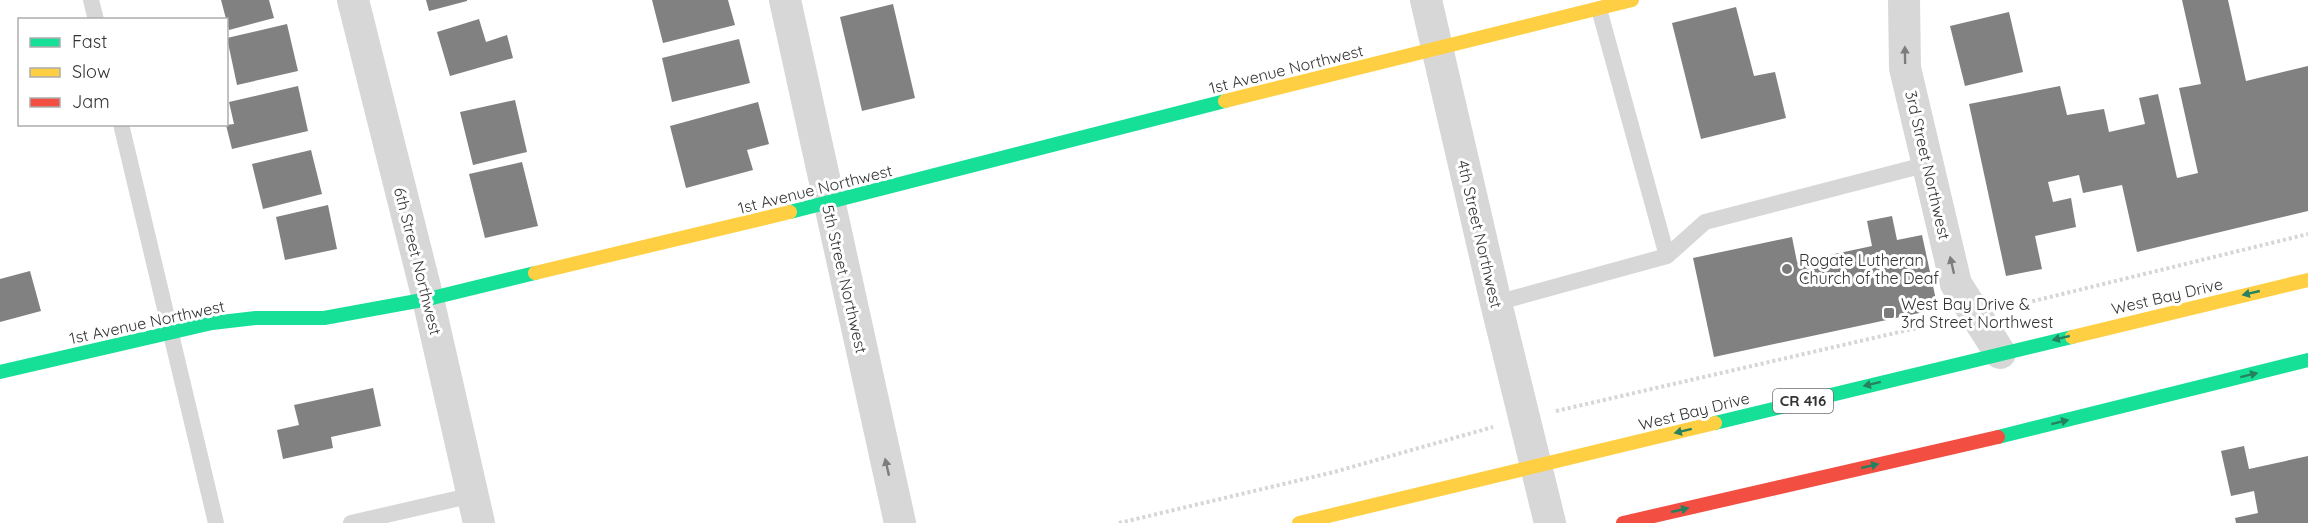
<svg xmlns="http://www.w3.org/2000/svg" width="2308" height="523" viewBox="0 0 2308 523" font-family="Quicksand,sans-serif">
	<rect width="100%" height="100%" fill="#fff"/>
	<path fill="#818181" d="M221,0H269L274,18L229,30Z
		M426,0H467V1L429,11Z
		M652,0H728L735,25L663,43Z
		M2182,0H2228L2246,81L2308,66V211L2137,252L2122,185L2083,193L2079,175L2048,182L2053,202L2071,198L2076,227L2035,236L2042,269L2006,276L1969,104L2060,86L2067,115L2104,109L2109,132L2145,124L2139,98L2158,94L2177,178L2198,173L2179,88L2201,84Z
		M893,4L915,98L862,111L840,17Z
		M1736,7L1754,76L1775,72L1786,118L1701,139L1672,23Z
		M2009,12L2023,72L1965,86L1950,26Z
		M479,19L486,42L507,35L513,58L450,76L437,32Z
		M287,24L298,71L237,85L227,38Z
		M739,39L750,83L672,102L662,58Z
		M298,86L308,131L232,149L226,125L234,124L229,102Z
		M515,100L527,152L473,165L460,112Z
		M758,102L769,144L747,150L753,170L686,188L670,126Z
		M311,150L322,194L263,209L252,164Z
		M522,162L538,226L485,238L469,174Z
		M328,205L337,249L285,260L276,217Z
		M1892,216L1897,240L1922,235L1938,309L1714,357L1693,258L1792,237L1797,262L1872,246L1867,221Z
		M30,271L41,311L0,322V279Z
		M373,388L381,426L331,437L333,448L283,459L277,430L299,425L294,405Z
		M2244,446L2249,469L2308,456V523H2236L2235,518L2258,513L2254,491L2231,496L2221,451Z"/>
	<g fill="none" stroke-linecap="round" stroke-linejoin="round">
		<path stroke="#d6d6d6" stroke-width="4" stroke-dasharray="3 3" stroke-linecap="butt" d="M2009,307L2308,234
			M1556,411L1943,322
			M1119,523L1334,472L1493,427"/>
		<path stroke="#d7d7d7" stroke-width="16" d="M91,0L96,20
			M1599,9L1667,256
			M121,124L216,523
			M1496,303L1667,256L1705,222L1928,164
			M351,523L473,495"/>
		<path stroke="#d7d7d7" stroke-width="32" d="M353,0L428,299L479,523
			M785,0L900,523
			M1426,0L1496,303L1550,523
			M1904,0L1905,68L1956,284L2000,353"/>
		<path stroke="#16e098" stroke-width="14" d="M790,212L1225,101
			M0,372L212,323L256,318H324L428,299L535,273
			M1715,423L2072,337
			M1998,437L2308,360"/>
		<path stroke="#ffcf43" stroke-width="14" d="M1225,101L1632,0
			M535,273L790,212
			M2072,337L2308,280
			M1299,523L1715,423"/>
		<path stroke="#f24e42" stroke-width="14" d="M1623,523L1998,437"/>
	</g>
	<defs><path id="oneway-solid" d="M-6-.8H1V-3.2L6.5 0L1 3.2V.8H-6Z" transform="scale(1.5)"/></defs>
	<g fill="#7d7d7d">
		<use href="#oneway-solid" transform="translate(1905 55) rotate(-91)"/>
		<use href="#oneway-solid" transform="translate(1952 265) rotate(-103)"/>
		<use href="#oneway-solid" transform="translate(887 467) rotate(-103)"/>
	</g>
	<g fill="#268160">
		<use href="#oneway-solid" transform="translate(2251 293) rotate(167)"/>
		<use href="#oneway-solid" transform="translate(2061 338) rotate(167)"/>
		<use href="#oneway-solid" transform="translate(2249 375) rotate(-14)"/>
		<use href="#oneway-solid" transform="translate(1872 384) rotate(166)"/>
		<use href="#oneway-solid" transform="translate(2060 422) rotate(-14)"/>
		<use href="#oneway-solid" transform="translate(1683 431) rotate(166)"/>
		<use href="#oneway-solid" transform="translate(1870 466) rotate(-13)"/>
		<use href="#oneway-solid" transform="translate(1680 510) rotate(-13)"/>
	</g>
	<g fill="#7a7a7a" stroke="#fff" stroke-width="2">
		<circle cx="1787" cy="269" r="6"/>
		<rect x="1883" y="307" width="12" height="12" rx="3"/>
	</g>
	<g text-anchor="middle" stroke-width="6" stroke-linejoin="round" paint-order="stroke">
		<rect fill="#fff" stroke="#707070" stroke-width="1.5" x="1773" y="389" width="60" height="24" rx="4.5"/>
		<g font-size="15" font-weight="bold" fill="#333">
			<text x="1803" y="406">CR 416</text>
		</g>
		<g font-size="16" fill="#333" stroke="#fff">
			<text transform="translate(1286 69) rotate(-14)" y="6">1st Avenue Northwest</text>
			<text transform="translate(1928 165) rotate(77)" y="6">3rd Street Northwest</text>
			<text transform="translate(815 189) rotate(-14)" y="6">1st Avenue Northwest</text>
			<text transform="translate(1480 234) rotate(77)" y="6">4th Street Northwest</text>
			<text transform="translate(418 261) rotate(76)" y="6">6th Street Northwest</text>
			<text transform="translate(845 279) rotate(77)" y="6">5th Street Northwest</text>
			<text transform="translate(2167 296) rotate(-13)" y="6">West Bay Drive</text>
			<text transform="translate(147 322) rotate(-12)" y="6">1st Avenue Northwest</text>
			<text transform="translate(1694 411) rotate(-14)" y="6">West Bay Drive</text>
		</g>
		<g font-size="16" fill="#333" stroke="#fff" text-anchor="start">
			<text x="1799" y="266">Rogate Lutheran<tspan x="1799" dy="18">Church of the Deaf</tspan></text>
			<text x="1901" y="310">West Bay Drive &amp;<tspan x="1901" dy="18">3rd Street Northwest</tspan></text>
		</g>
	</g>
	<rect x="18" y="18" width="210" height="108" fill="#ffffff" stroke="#adadad" stroke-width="1.5"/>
	<rect x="30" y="38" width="30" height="9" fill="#16e098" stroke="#adadad" stroke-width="1.5"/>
	<text x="72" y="48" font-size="18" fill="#333333">Fast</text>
	<rect x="30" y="68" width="30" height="9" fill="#ffcf43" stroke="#adadad" stroke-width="1.5"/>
	<text x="72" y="78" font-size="18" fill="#333333">Slow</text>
	<rect x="30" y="98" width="30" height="9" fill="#f24e42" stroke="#adadad" stroke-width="1.5"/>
	<text x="72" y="108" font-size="18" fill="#333333">Jam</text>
</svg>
